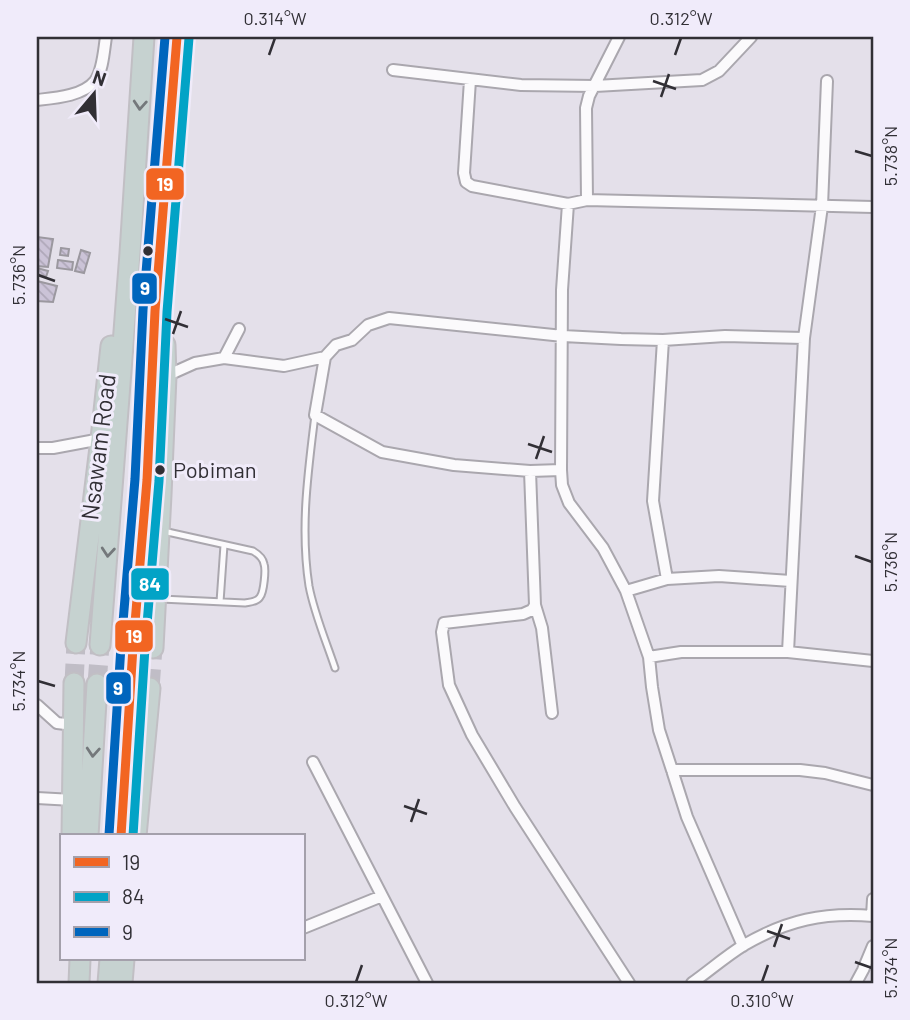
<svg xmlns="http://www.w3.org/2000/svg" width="910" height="1020" viewBox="0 0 910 1020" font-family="Barlow,sans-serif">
	<defs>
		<pattern id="building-back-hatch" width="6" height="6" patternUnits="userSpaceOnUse" patternTransform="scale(1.75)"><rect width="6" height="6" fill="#cbc3d7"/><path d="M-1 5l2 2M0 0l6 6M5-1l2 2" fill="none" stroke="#afa8b9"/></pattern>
	</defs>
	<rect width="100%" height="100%" fill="#e4e0ea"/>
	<path fill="url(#building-back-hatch)" stroke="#9b989f" stroke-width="2" d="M37,237L53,239L48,267L37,266Z
		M61,248L69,249L68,256L60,255Z
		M81,250L90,253L84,273L75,271Z
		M58,260L73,262L72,270L57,268Z
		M37,268L48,271L46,277L37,274Z
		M37,281L57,286L53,302L37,301Z"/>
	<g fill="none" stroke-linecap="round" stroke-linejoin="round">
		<path stroke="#c0bdc6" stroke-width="19" stroke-dasharray="19 10" stroke-linecap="butt" d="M74,683L76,643
			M97,684L100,645
			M131,687L133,647
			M150,688L153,648"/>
		<defs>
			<path id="lane" d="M315,415C308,472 300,528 309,586C314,613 326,641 335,668
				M161,599L245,603C250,602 257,602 260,597C264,592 266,569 264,564C263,558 258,554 253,551L163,531
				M220,602L224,545"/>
			<path id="street" d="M393,70L521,85L595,86L702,80L719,71L751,37
				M470,80L464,173L466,182L472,186L568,204L587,200L873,207
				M37,100C55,98 83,96 95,81C103,71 104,49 106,37
				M587,200L586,108L589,96L619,37
				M568,204L562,290L561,470L562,485L569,503L603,548L626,591L649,657L652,687L659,730L672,770L687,817L743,946
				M663,340L653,501L667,579
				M224,358L239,329
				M166,376L195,363L224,358L284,366L325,357
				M37,448H53L101,439
				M561,470L530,471L454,465L382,452L315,415L325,357L336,345L352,340L368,325L389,318L563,336L621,339L663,340L725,336L804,338
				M530,471L535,605L532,610L523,614L444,623L442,632L449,685L472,735L515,807L629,983
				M626,591L667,579L719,576L791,581
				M535,605L542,628L552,713
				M788,652L804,338L822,206L827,81
				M649,657L681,652H788L873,661
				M37,705L57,723L74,725
				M313,762L427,983
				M672,770H800L825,773L873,785
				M37,798L73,800
				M872,916L873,899
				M303,928L382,896
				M692,983C709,971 726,956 744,945C787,920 824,912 873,916
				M856,983L863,970L873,946"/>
			<path id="highway" d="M76,643L101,439L111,346
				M100,645L130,253L144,37
				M133,647L147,480L155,311L177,37
				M153,648L161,495L166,376L165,345
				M72,836L74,683
				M88,836L97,684
				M121,836L131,687
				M136,836L150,688
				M79,983L80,959
				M108,983L110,959
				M122,983L124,959"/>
		</defs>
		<use href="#lane" stroke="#aaa7ae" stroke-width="9"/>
		<use href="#street" stroke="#aaa7ae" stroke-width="14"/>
		<use href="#highway" stroke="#c1bfc4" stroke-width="23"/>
		<use href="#lane" stroke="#fbfafc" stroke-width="5"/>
		<use href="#street" stroke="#fbfafc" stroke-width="10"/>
		<use href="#highway" stroke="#c6d2d0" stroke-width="19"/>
		<defs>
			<path id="bus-1" d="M121,836L133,647L147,480L155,311L177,37"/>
			<path id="bus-2" d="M133,836L145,648L159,481L167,312L189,38"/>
			<path id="bus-3" d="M109,835L121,646L135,479L143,310L165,37"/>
		</defs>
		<use href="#bus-1" stroke="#f0ebfa" stroke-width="14"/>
		<use href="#bus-2" stroke="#f0ebfa" stroke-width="14"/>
		<use href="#bus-3" stroke="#f0ebfa" stroke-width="14"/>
		<use href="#bus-1" stroke="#f26522" stroke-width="9"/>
		<use href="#bus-2" stroke="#02a3c6" stroke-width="9"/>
		<use href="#bus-3" stroke="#0065bd" stroke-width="9"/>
	</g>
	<defs><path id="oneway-chevron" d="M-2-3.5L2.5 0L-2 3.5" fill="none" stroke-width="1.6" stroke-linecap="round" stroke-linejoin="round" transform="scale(1.75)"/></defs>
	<g stroke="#74787b">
		<use href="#oneway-chevron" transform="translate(140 105) rotate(94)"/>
		<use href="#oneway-chevron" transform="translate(108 552) rotate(95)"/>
		<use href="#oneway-chevron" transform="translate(93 752) rotate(94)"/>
	</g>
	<path fill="none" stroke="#312f35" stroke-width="2.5" d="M269,55L275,38M675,55L681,38M653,81L676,89M661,97L669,74M855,151L872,156M38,275L55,281M165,319L188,327M173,334L181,311M528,444L552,452M536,459L544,436M855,556L872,562M38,681L55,686M404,806L427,814M411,822L419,799M767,931L790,939M774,947L782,924M855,962L872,968M356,982L362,965M762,982L768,965"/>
	<g fill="#312f35" stroke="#f0ebfa" stroke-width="2.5">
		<circle cx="148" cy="251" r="6"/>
		<circle cx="160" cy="470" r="6"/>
	</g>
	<g text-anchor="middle" stroke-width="6" stroke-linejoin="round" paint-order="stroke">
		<g font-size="22" fill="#312f35" stroke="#f0ebfa" text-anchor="start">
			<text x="173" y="478">Pobiman</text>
		</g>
		<g font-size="24" fill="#312f35" stroke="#f0ebfa">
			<text transform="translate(99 447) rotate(-83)" y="8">Nsawam Road</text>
		</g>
	</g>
	<g stroke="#f0ebfa" stroke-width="2.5">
		<rect x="145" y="167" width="40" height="34" rx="7" fill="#f26522"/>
		<rect x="131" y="272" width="27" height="33" rx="7" fill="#0065bd"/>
		<rect x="130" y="567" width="40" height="34" rx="7" fill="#02a3c6"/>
		<rect x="114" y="619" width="40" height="34" rx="7" fill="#f26522"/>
		<rect x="105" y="671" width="27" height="34" rx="7" fill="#0065bd"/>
	</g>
	<g font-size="19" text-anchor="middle" font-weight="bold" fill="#fff">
		<text x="165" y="191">19</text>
		<text x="145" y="295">9</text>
		<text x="150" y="591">84</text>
		<text x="134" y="643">19</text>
		<text x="118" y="695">9</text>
	</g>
	<rect width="910" height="1020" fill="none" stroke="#f0ebfa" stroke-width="77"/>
	<rect x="60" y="834" width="245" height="126" fill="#f0ebfa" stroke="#a4a0ab" stroke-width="2"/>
	<rect x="74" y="857" width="35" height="10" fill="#f26522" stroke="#a4a0ab" stroke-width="2"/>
	<text x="122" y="870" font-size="21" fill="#312f35">19</text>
	<rect x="74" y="892" width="35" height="10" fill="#02a3c6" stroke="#a4a0ab" stroke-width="2"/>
	<text x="122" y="904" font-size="21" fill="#312f35">84</text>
	<rect x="74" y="927" width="35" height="10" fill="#0065bd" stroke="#a4a0ab" stroke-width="2"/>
	<text x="122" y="940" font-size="21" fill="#312f35">9</text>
	<g transform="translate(94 94) rotate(19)" stroke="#f0ebfa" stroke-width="5" paint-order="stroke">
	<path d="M0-5L12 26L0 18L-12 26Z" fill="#312f35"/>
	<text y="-10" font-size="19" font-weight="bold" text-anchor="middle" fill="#312f35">N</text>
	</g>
	<rect x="38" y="38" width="834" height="944" fill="none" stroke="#312f35" stroke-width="2.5"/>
	<g font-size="18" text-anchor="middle" fill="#312f35">
		<text x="275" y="25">0.314°W</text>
		<text x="681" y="25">0.312°W</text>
		<text transform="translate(891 156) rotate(-90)" y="6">5.738°N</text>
		<text transform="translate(19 275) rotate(-90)" y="6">5.736°N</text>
		<text transform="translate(891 562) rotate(-90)" y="6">5.736°N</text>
		<text transform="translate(19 681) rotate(-90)" y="6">5.734°N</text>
		<text transform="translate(891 968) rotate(-90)" y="6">5.734°N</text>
		<text x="356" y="1007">0.312°W</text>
		<text x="762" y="1007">0.310°W</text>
	</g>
</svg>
